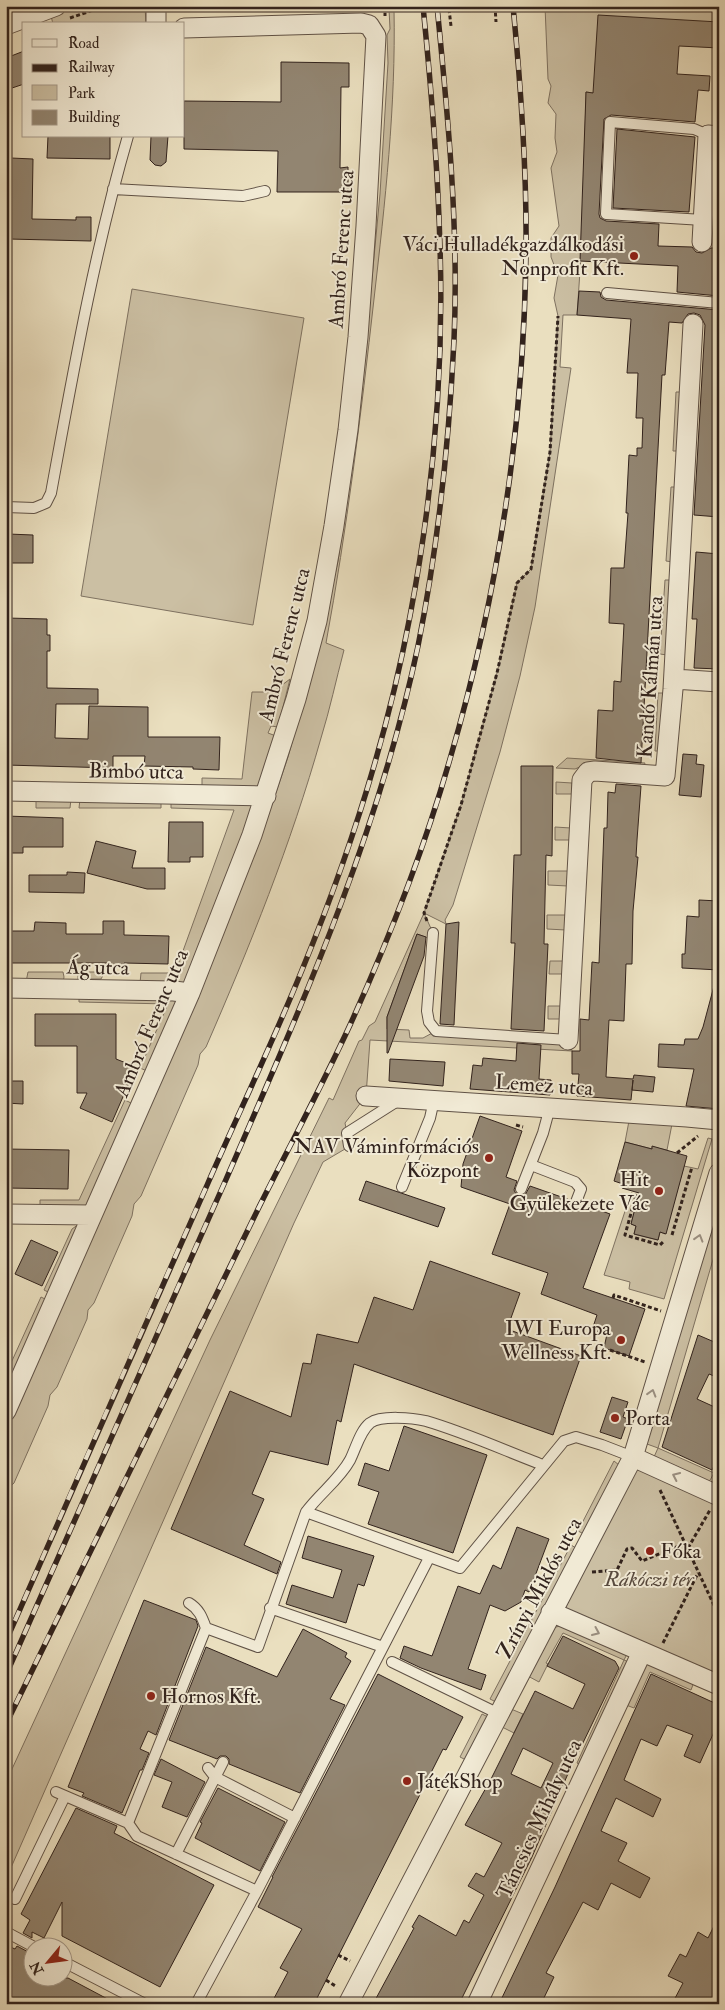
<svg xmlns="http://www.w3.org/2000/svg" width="725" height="2010" viewBox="0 0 725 2010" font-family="'IM FELL Double Pica',serif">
	<rect width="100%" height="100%" fill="#eadfbf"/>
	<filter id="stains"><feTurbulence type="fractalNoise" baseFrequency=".004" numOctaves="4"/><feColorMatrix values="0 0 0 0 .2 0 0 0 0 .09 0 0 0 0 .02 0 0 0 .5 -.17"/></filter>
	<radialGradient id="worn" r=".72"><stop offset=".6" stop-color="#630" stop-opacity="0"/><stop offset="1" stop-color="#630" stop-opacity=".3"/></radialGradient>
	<path fill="#cbbfa3" stroke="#7e7160" d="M80,6H145L146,24H53L51,16Z
		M545,6H719V22L593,93L586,92L583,227L577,315H563L560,367L571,368L535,607L520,676L500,752L453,905L445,920L446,924L424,913L433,933L431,939L417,934L387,1017V1029L409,1030L410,1038H423L436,1031L568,1040L572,1051L370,1040L366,1096L345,1123L347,1133L345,1149L323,1162L294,1223L6,1879V1782L210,1340L329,1098L333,1100L359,1041L362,1040L369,1026L375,1022L424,913L461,805L497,673L517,583L531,569L550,452L558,316L554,298L558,275L551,257V238L559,226L551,168L557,152L555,138L556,114L548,103L551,86L548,79Z
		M389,9H394C396,106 385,203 374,299C361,415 347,529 326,643L344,650C336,680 330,709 321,738C291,844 250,946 206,1047L200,1054L198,1065L141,1196L134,1204L132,1216L94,1303L88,1310L87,1319L57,1387L50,1395L48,1406L14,1483L8,1489L6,1501V1374L41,1297L53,1303L56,1296L44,1290L72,1229L79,1224L40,1209V1200H79L125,1100L139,1107L154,1074L140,1068L168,1004L79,1002V994L140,983L141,973H175L234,810L171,808V800L241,802L271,807L288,757L322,634L338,561L357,430L367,331L380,194L388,63L387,35L390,29Z
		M132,289L304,318L253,625L81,596Z
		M676,392H683L680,451H673Z
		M671,487H678L673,562L666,561Z
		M665,580H672L667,655L660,654Z
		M290,679L278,727L271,726L268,733L276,736L263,778L256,788L202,789V778L242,779L252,692H273Z
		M658,693H665L661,751H655Z
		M567,758L645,763L644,766L589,763L575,769L556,768Z
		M556,782L572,783V794H556Z
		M36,799H71L70,808H36Z
		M80,799L161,800V808H79Z
		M555,827L571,828V840H555Z
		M548,871H568V886L548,885Z
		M547,915H567L566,930L547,929Z
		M550,961H565V974H549Z
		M28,972H63L64,977L63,983L26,982Z
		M78,972H105L101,979H78Z
		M548,1006H564L563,1019H548Z
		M629,1121L672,1124L667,1150L652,1147V1149L625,1142Z
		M708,1138L712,1139L664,1299L629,1289L630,1282L604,1275L631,1193L639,1195L631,1224L636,1226L634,1234L658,1240L660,1232L665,1234L684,1166L698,1169Z
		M719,1198V1239L658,1448L714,1473L709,1482L654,1457L658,1448L647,1444L646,1437Z
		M633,1457L719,1496V1685L551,1612Z
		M614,1461L619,1465L584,1534L578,1531Z
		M571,1545L576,1548L496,1702L490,1699Z
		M564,1625L627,1654L624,1660L631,1663L582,1766L577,1763L624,1660L563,1633L546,1663L548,1664L539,1682L526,1675L552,1628Z
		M647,1663L694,1682L691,1690L650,1672L634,1708L626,1705Z
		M511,1709L523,1714L514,1733L502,1727Z
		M482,1714L488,1717L468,1761L460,1757Z"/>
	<path fill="#928571" stroke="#32231d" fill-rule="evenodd" d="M598,15L719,22V48L679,46L677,74L710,76L709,91L698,90L695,122L611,115L604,119L599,214L600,218L606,221L659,224L658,246L692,247L696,252L702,253L711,248H719V296L677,292L678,266L580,261L586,92L593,93Z
		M24,51V84L6,90V58Z
		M281,62L349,63V87H341L340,168L348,167V192H277L278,151L184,149V101L281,102Z
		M617,129L695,137L689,212L613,208Z
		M48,136H110V159L47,158Z
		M151,136H168L166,162L161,166L155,165L150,160Z
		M11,158L33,159L32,219L76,220V217H91V241L9,239Z
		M579,291L600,292L601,297L606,300L719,310V517L694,515L705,325L700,315L694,313L688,314L682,323L669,322L665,375H662L641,763L596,758L598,710L613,711L614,681L621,682L624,624L609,623L611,568H624L628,513H626L629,455L637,456V448H642L643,418H636L638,373H627L631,319L577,315Z
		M8,534L33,535V563H8Z
		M696,552L719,554V669L694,668L697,619H692Z
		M6,618L47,619V635H50V651H47V688L98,689V704H56L55,738L88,739L89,706L148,707V737H220L219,770L193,769V767L144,766L145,756H113V768L6,765Z
		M683,754L697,755L696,764L704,765L701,797L679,795Z
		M521,766H553L552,856L546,855L544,944H548L544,1031L511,1029L515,943H511L514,855H521Z
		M616,784L641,786L637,840L636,857H638L633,911L632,964H626L624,1021L609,1020L606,1077L633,1079L634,1075L655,1077L653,1092L632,1090L633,1080L631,1100L577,1096L579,1074H572V1051H580V1019L589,1020L592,962L599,963L604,828H607L608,792L615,793Z
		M6,816L63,818V847H23V853H6Z
		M169,822H203V857H190V862H168Z
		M96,841L136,851L132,868H165V889H147L87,873Z
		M67,872L85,873L84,893L29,892V875H67Z
		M699,900L719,901V970L682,968V954H685L687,916L699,917Z
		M103,921H124V935L169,936L168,964L124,963V967H110V963H6V931H34L35,922L66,923V934H103Z
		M459,922L454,1025L440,1024L446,924Z
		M417,934L426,937L424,956L388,1053H387V1017Z
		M714,986L719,987V1109L686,1106L694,1069L658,1067L659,1044L684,1045L685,1039H698L703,1027Z
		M35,1014H116V1059L136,1067L112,1122L80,1108L87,1093H77V1046H35Z
		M517,1043L541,1045L539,1079L551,1080L550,1095L470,1089L473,1065L482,1066L483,1058L516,1061Z
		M390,1059L445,1062L443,1086L389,1081Z
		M6,1081H23V1104L6,1103Z
		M480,1116L522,1131L506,1177L517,1181L514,1190L516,1194L522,1196L525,1195L530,1186L570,1200V1206L574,1209L580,1208L583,1204L610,1214L583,1288L645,1309L629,1356L604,1348L607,1334L592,1330L597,1315L541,1294L548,1273L492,1254L510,1204L461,1187L463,1164Z
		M625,1142L652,1149V1146L687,1156L666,1234L660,1232L658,1240L634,1234L636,1226L631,1224L639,1193L622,1188L623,1184L614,1181Z
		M6,1149L69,1150L68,1189L6,1188Z
		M366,1181L445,1208L438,1227L359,1200Z
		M31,1240L58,1252L42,1286L15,1274Z
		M430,1261L520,1293L507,1329L581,1356L553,1435L354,1364L341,1422L337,1420L328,1465L270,1451L252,1494L264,1499L244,1545L281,1562L277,1574L171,1529L230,1391L291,1417L303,1363L311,1364L317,1334L358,1343L374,1297L413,1310Z
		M698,1335L719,1344V1378L709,1374L697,1399L719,1409V1456L712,1470L662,1447Z
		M612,1397L628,1402L623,1417L628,1419L621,1439L600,1432Z
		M404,1426L487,1455L453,1553L368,1524L379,1492L358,1485L365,1463L389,1471Z
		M517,1527L549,1539L529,1592L525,1590L521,1602L505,1611L490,1605L468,1669L486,1675L481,1690L421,1668L400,1658L404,1646L432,1656L458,1586L480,1594L493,1565L501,1569Z
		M308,1536L374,1556L364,1586L358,1584L346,1623L286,1604L292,1585L333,1598L342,1570L302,1558Z
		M144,1600L196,1620L198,1626L156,1735L148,1731L140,1749L149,1753L142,1770H140L122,1813L82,1796L84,1793L68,1787Z
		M303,1629L347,1653L345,1657L351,1661L330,1699L345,1705L300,1793L229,1764V1759L226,1756H220L217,1759L169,1740L206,1647L277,1677Z
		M563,1636L615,1661L619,1668L567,1776L532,1857L459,2004H373L414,1928L412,1927L419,1915L456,1936L464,1920L469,1923L484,1895L468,1886L476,1873L484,1877L502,1843L465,1825L491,1779L535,1691L573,1709L585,1684L547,1666ZM523,1748L553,1763L541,1788L511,1774Z
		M378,1674L463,1717L446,1750L443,1749L314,2004H271L288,1972L280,1968L302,1929L258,1907L273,1877H272Z
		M651,1674L719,1705V1734L714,1732L700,1763L684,1756L693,1735L667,1725L657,1746L641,1739L624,1780L661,1799L653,1817L616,1798L601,1831L627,1843L618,1861L650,1878L640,1898L611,1883L598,1910L583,1902L546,1973L554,1977L541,2004H499L555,1887Z
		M161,1759L205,1782L187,1817L162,1807L172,1782L154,1775Z
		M218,1788L285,1822L260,1871L195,1838L202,1823L200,1822Z
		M76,1808L117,1826L114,1833L214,1885L160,1987L62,1936V1902L44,1938L32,1932V1938L23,1933L30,1920L21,1914Z
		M719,1916V2004H672L683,1983L668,1976L680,1954L686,1957L698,1932L708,1938Z
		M6,1945L15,1949L17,1946L32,1954V1978H68L117,2004H6Z"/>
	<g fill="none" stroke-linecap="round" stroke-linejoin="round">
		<defs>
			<path id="lane" d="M113,189L243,196L265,191
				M703,220L606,214L610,122L694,129L708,135
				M607,293L719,303
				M6,507L34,508L46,503L51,493C73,373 94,253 128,136
				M433,933L427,1011L429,1022L436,1031L568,1040
				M349,1146L347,1133L399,1100
				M531,1165L575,1182L581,1189L576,1202
				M402,1187L430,1118L434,1100
				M521,1189L543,1133L550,1107
				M306,1512L460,1568L564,1441L576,1437L602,1445L633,1457
				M189,1603C199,1609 202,1617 206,1628
				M270,1608L383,1647L429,1558
				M392,1662L499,1714
				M208,1768L215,1777L295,1818
				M56,1792L128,1823L137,1836L257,1891
				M128,1823L206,1628L258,1647L306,1512C320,1493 339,1480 350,1460C356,1448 360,1431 370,1423C381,1415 413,1418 426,1421C464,1432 506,1451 543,1465
				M176,1854L223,1762
				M15,1899L65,1796
				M6,1932L36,1948
				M62,1961L145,2004
				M196,2004L257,1891L383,1647"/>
			<path id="street" d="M156,24V6
				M6,25L56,6
				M702,242L708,135L719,136
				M674,679L719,682
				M6,791L266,796
				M6,988L174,991L190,993
				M568,1040L582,780L588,772L595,771L665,776L673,689L693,324
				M366,1096L687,1117L719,1120
				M6,1214L91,1215
				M6,1411L190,993L252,835L296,699L317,621L334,526L348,430L358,337L366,226L376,36L369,25L361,23L184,28
				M633,1457L719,1496
				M551,1612L719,1685
				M348,2004L633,1457L719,1173
				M477,2004L642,1652"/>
		</defs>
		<use href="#lane" stroke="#605246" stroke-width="12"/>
		<use href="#street" stroke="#605246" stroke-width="21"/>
		<path stroke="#32231d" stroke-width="3" stroke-dasharray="4 2.5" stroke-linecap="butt" d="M385,6V16
			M495,6L496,22
			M441,9L464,7
			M449,9L451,26
			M70,18L105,6
			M427,921L424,913L461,805L497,673L517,583L531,569L550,452L558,316
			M516,1125L523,1127
			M677,1153L698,1136
			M636,1195L625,1235L660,1245L664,1241
			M672,1235L692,1167
			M613,1298L614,1295L661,1311
			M610,1350L645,1362
			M660,1490L719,1616
			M688,1548L710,1510
			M592,1572L617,1570L627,1549L632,1548L642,1561L686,1543
			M663,1643L698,1573
			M426,1783L440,1790
			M338,1955L350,1961
			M326,1980L337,1987"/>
		<use href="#lane" stroke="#f1ead5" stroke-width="10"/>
		<use href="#street" stroke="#f1ead5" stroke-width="19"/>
		<defs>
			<path id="rail" d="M6,1641C73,1488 140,1335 208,1183C239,1112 273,1042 302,970C349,856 387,738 410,616C433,495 444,370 440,247C438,167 431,86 423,6
				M6,1675C79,1511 151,1347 224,1184C301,1007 378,836 418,646C438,546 449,443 454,340C459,229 448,117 437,6
				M6,1724C90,1550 176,1378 260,1205C290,1145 322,1086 350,1025C389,939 424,850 450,759C498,595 524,424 526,253C527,171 521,88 513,6"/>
		</defs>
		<use href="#rail" stroke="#32231d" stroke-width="5.5"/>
		<use href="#rail" stroke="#f1ead5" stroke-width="4" stroke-dasharray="11" stroke-linecap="butt"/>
	</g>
	<defs><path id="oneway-chevron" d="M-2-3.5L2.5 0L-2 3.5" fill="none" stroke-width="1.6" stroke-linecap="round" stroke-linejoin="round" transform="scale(1.25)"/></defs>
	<g stroke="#9b9082">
		<use href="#oneway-chevron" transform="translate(699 1238) rotate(-73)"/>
		<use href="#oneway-chevron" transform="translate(652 1393) rotate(-73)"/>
		<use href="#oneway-chevron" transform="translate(676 1476) rotate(-155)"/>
		<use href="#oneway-chevron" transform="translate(596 1632) rotate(24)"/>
	</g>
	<g fill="#8f2418" stroke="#f1ead5" stroke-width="2">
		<circle cx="634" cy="256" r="5"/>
		<circle cx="489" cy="1158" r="5"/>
		<circle cx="659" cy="1191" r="5"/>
		<circle cx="621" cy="1340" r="5"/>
		<circle cx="615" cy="1418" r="5"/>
		<circle cx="650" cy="1551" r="5"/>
		<circle cx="151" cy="1696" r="5"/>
		<circle cx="407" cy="1781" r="5"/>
	</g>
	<g text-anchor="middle" stroke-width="4" stroke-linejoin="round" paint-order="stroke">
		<g font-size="21" fill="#32231d" stroke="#f1ead5" text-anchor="end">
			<text x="624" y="251">Váci Hulladékgazdálkodási<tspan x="624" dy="24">Nonprofit Kft.</tspan></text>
			<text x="479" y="1153">NAV Váminformációs<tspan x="479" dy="24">Központ</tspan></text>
			<text x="649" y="1186">Hit<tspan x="649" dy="24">Gyülekezete Vác</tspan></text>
			<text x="611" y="1335">IWI Europa<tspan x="611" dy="24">Wellness Kft.</tspan></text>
			<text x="625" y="1425" text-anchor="start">Porta</text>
			<text x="660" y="1558" text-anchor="start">Fóka</text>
			<text x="161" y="1703" text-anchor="start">Hornos Kft.</text>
			<text x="417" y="1788" text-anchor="start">JátékShop</text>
		</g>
		<g font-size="21" fill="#32231d" stroke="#f1ead5">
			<text transform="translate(341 249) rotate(-86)" y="7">Ambró Ferenc utca</text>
			<text transform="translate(284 645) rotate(-76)" y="7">Ambró Ferenc utca</text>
			<text transform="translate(650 677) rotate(-86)" y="7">Kandó Kálmán utca</text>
			<text transform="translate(136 771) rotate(1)" y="7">Bimbó utca</text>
			<text transform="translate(98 967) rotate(1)" y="7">Ág utca</text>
			<text transform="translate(151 1023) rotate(-67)" y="7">Ambró Ferenc utca</text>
			<text transform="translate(544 1085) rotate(4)" y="7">Lemez utca</text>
			<text transform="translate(539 1588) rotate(-62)" y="7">Zrínyi Miklós utca</text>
			<text transform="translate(539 1819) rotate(-65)" y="7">Táncsics Mihály utca</text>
		</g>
		<g font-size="21" font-style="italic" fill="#584a3e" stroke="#f1ead5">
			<text x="649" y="1586">Rákóczi tér</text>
		</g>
	</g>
	<rect width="725" height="2010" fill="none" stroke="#eadfbf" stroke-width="25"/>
	<rect x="8" y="8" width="710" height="1995" fill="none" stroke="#32231d" stroke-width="2.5"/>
	<rect x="12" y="12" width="700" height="1985" fill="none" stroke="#32231d"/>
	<rect x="22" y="22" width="162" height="115" fill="#f1ead5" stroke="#a59a8b"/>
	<rect x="32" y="39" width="25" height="8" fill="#f1ead5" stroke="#a59a8b"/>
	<text x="68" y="48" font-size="15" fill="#32231d">Road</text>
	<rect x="32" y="64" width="25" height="8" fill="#32231d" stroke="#a59a8b"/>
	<text x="68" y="72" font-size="15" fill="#32231d">Railway</text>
	<rect x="32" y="85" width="25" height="15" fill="#cbbfa3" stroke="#a59a8b"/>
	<text x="68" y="98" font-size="15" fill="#32231d">Park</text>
	<rect x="32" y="110" width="25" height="15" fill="#928571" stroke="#a59a8b"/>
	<text x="68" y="122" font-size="15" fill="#32231d">Building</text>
	<g transform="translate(48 1962) rotate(241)"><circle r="24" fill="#f1ead5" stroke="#a59a8b"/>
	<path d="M0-4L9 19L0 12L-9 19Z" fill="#8f2418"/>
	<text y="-8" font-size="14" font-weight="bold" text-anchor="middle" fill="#32231d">N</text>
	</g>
	<rect width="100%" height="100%" filter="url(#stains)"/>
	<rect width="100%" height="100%" fill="url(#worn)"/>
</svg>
